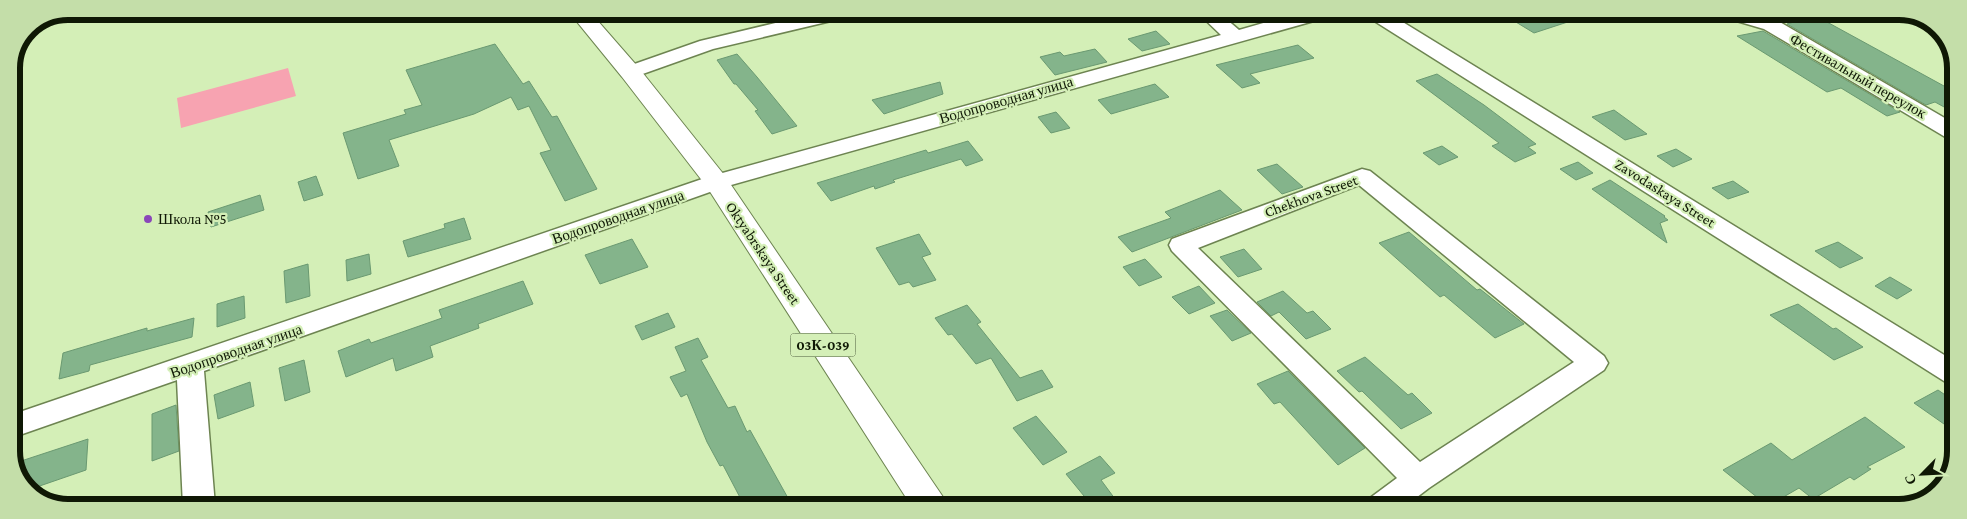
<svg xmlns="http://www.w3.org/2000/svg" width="1967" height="519" viewBox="0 0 1967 519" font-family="'Crimson Pro',serif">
	<rect width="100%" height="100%" fill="#d4efb7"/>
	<path fill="#f7a3b1" d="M288,68L296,96L181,128L177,98Z"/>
	<path fill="#84b48b" stroke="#6a9971" d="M1501,13H1586V16L1534,33Z
		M1816,16L1955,92V113L1935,102L1926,105L1787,24Z
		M1156,31L1170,44L1142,51L1128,39Z
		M1763,31L1900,112L1887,116L1841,88L1827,92L1737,36Z
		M495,44L523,84L529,81L552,117L557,116L597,189L565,201L540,153L551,150L529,106L518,110L511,97L474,114L389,140L399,166L358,179L343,133L406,114L404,110L422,105L406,70Z
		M1298,45L1314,58L1250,74L1260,83L1242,88L1216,65Z
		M1095,49L1107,62L1055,75L1040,57L1060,52L1064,56Z
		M737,54L757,77L797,126L772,134L755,111L758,110L736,84H734L717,60Z
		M1437,74L1484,105L1536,144L1528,147L1536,153L1515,162L1492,146L1499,143L1416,81Z
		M940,82L943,94L884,114L872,100Z
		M1155,84L1169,97L1111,114L1098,100Z
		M1614,110L1647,134L1625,140L1592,117Z
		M1056,112L1070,128L1051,133L1038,117Z
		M968,141L983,160L966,166L961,159L893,180L895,182L875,189L874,186L831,201L817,183L926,150L928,153Z
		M1442,146L1458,157L1439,165L1423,153Z
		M1676,149L1692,159L1673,167L1657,156Z
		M1578,162L1593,173L1576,180L1560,169Z
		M1277,164L1303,187L1282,194L1257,170Z
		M316,176L323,195L304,201L298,182Z
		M1610,180L1665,216L1664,217L1668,220L1660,223L1667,243L1592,189Z
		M1733,181L1749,192L1728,199L1712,188Z
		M1220,190L1242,210L1132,252L1118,237L1171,218L1165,212Z
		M260,195L264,210L211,227L208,212Z
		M464,218L471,239L408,257L403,241L445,228L444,224Z
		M1409,232L1477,290L1480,289L1524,324L1495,338L1444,295L1440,297L1379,243Z
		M919,234L931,254L922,257L936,280L913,287L909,282L899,285L876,248Z
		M632,239L648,267L600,284L585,255Z
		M1838,242L1863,258L1840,268L1815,251Z
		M1244,249L1262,269L1238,277L1220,257Z
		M369,254L371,274L347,281L346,260Z
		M1145,259L1162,277L1139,286L1123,267Z
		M308,264L310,296L286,303L284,271Z
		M1890,277L1912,290L1897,299L1875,286Z
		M523,281L533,304L478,324L479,328L430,346L433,357L396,371L393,358L346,377L338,351L369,339L371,343L442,318L439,310Z
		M1199,286L1215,303L1189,314L1172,297Z
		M1283,291L1307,313L1313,311L1331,329L1306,339L1279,312L1271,316L1257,302Z
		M244,296L245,318L217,327V304Z
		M1798,304L1833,329L1836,328L1863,347L1834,360L1770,315Z
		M967,305L981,322L977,324L1020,378L1042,370L1053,387L1017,401L991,358L976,364L952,334L948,335L935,318Z
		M1227,310L1251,333L1232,341L1210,316Z
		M668,313L675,327L642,340L635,326Z
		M194,318L192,337L90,365L89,371L59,379L63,353L147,328V331Z
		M698,338L708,357L701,360L728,408L735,406L747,432L750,430L793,507H745L723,465L720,466L707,442L687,394L681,397L670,377L686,371L675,347Z
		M1365,357L1408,395L1412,393L1432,413L1401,429L1362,391L1359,392L1337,371Z
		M304,360L310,392L285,401L279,368Z
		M1288,371L1365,448L1338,465L1280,402L1274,404L1257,384Z
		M250,382L254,406L218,419L214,395Z
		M1938,390L1954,401V431L1914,403Z
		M176,405L179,451L152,461V414Z
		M1036,416L1067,452L1043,465L1013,428Z
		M1865,417L1905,447L1867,467L1871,469L1854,480L1850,477L1813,499L1799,488L1768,506L1723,470L1771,443L1792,460Z
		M88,439L86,470L28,490L25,488L15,463Z
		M1100,456L1115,473L1101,480L1121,507H1093L1066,474Z"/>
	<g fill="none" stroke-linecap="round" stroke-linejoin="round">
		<defs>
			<path id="minor" d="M821,12H854L852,16L713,49L637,76L630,78L623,76L620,72L623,68L700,41Z
				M1197,12H1218L1239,30L1302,12L1330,13L1328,17L724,187L204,371L215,506H183L177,380L11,438V415L708,177L1221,35Z
				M1366,13H1388L1954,361V384L1944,381L1368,17Z
				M1721,13H1750L1778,21L1955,124V139L1947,138L1764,29L1723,17Z
				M1362,169L1370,171L1604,356L1608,363L1604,370L1429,488L1404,507H1366L1370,498L1397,478L1172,251L1169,245L1172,239ZM1359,185L1574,362L1420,462L1198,248Z"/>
			<path id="major" d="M569,12H590L638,67L725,176L943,497L948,507H912L707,187L622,77Z"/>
		</defs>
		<use href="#minor" stroke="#6d8451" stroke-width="3"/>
		<use href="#major" stroke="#6d8451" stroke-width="2"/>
		<use href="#minor" fill="#fff" fill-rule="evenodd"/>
		<use href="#major" fill="#fff" fill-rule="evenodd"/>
	</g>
	<circle fill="#8a46b9" stroke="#d4efb7" stroke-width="2" cx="148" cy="219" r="5"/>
	<g text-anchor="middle" stroke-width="4.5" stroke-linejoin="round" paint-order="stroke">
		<rect fill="#d4efb7" stroke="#4a583a" stroke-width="1" x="790.5" y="333.5" width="65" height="23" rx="4"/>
		<g font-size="14" font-weight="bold" fill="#0f1805">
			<text x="823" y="350">03К-039</text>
		</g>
		<g font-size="15" fill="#0f1805" stroke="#d4efb7">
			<text transform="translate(1858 76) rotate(30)" y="5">Фестивальный переулок</text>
			<text transform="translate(1006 100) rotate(-16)" y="5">Водопроводная улица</text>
			<text transform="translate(1665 193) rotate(32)" y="5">Zavodaskaya Street</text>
			<text transform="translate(1311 196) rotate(-20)" y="5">Chekhova Street</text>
			<text transform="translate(618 217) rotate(-19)" y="5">Водопроводная улица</text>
			<text transform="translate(763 253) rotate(56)" y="5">Oktyabrskaya Street</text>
			<text transform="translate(236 351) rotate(-19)" y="5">Водопроводная улица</text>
		</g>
		<g font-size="15" fill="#0f1805" stroke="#d4efb7" text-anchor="start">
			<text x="158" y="224">Школа №5</text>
		</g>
	</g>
	<path d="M0 0H1967V519H0ZM68 20H1899A48 48 0 0 1 1947 68V451A48 48 0 0 1 1899 499H68A48 48 0 0 1 20 451V68A48 48 0 0 1 68 20Z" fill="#c4dea9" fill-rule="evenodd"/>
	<path fill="none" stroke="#0f1805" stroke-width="6" d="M68 20H1899A48 48 0 0 1 1947 68V451A48 48 0 0 1 1899 499H68A48 48 0 0 1 20 451V68A48 48 0 0 1 68 20Z"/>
	<g transform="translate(1922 474) rotate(246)" stroke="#d4efb7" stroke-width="4" paint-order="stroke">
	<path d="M0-4L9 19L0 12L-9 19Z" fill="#0f1805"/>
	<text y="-8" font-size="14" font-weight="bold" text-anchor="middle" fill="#0f1805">С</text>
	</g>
</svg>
